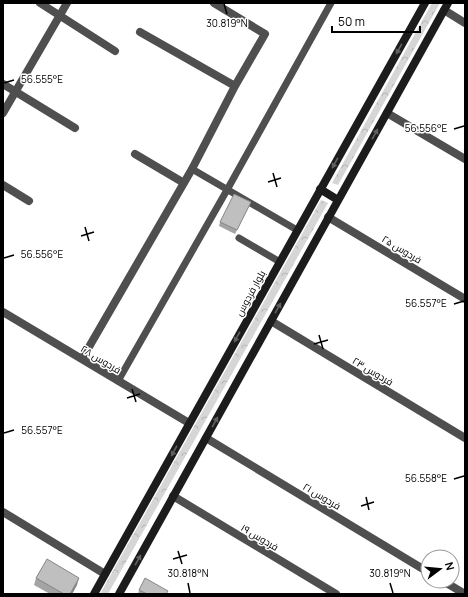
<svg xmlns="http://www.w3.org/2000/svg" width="468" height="597" viewBox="0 0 468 597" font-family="Manrope,Cairo,sans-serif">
	<defs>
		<pattern id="forest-crowns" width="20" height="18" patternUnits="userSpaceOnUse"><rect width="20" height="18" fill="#d6d6d6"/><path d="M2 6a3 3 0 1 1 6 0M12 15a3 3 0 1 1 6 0" fill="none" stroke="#b6b6b6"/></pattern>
	</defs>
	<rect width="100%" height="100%" fill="#fff"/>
	<path fill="url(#forest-crowns)" d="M432,3H440L338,185L332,183Z
		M321,200L328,203L108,594H100Z"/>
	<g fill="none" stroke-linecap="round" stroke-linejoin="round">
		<path stroke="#4f4f4f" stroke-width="7" d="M192,169L297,230
			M239,238L280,262
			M118,381L227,190L331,3"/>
		<path stroke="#4f4f4f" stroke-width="8" d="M40,3L115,51
			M444,10L465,23
			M140,32L235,86
			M3,84L75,128
			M3,113L67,3
			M387,113L465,159
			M135,154L184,183
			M3,185L29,201
			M328,217L465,299
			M3,312L189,423
			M271,321L465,438
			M82,359L192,169L235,86L265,34L214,3
			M206,438L428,572
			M173,496L336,594
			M3,512L105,574
			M443,581L465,594"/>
		<path stroke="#1c1c1c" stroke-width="8" d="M320,189L338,200
			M94,594L425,3
			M119,594L448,3"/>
	</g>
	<path fill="#a4a4a4" d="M251,202L235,234L219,226L220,222Z
		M36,578L77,585L72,594H50L34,585Z
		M139,590L167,594H138Z"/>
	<path fill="#868686" d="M79,578L77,585L72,594H70Z"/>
	<path fill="#bfbfbf" stroke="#868686" d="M234,194L251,202L237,230L220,222Z
		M47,559L79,578L70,594H64L36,578Z
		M145,578L168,591L166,594H147L139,590Z"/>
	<defs><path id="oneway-solid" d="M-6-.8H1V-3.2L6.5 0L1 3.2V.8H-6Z"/></defs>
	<g fill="#606060">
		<use href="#oneway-solid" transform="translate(399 49) rotate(119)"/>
		<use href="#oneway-solid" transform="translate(375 134) rotate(-61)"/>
		<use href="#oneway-solid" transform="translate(335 163) rotate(119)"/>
		<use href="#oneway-solid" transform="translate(278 308) rotate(-61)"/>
		<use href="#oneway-solid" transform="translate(237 337) rotate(119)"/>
		<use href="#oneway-solid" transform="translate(215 422) rotate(-61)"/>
		<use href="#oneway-solid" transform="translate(174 451) rotate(119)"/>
		<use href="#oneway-solid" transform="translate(138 560) rotate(-61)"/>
	</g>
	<path fill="none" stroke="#000" stroke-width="1.5" d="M224,4L227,14M4,83L14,80M454,129L464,126M273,173L277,187M268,182L281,178M85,227L89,241M81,236L94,232M4,258L14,255M454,304L464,301M319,335L323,349M314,344L328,340M132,389L136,402M127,398L140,394M4,433L14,430M454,479L464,476M366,497L369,510M361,506L374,502M178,551L182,564M173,559L187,555M188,583L190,593M390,583L393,593"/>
	<g text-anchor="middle" stroke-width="3" stroke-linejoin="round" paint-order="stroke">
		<g font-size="10" fill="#000" stroke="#fff">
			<text transform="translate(402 249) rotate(31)" y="4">فردوس ۲۵</text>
			<text transform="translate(250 293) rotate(-61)" y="4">بلوار فردوس</text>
			<text transform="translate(101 359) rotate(31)" y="4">فردوس ۲۸</text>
			<text transform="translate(373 371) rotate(31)" y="4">فردوس ۲۳</text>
			<text transform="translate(322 496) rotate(31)" y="4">فردوس ۲۱</text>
			<text transform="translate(260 537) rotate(31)" y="4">فردوس ۱۹</text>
		</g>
	</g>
	<g font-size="10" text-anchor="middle" fill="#000" stroke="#fff" stroke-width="3" stroke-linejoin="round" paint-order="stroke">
		<text x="227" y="27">30.819°N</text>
		<text x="42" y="83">56.555°E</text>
		<text x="426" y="132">56.556°E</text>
		<text x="42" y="258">56.556°E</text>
		<text x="426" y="307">56.557°E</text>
		<text x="42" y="434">56.557°E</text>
		<text x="426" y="482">56.558°E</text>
		<text x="188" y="577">30.818°N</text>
		<text x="390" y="577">30.819°N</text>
	</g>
	<rect width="468" height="597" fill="none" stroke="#000000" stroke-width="8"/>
	<g transform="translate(440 569) rotate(74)"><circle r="19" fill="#ffffff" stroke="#999999"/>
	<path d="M0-3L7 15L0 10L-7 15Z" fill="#000000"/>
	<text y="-6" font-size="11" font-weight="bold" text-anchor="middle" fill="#000000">N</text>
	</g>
	<path d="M332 26v6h88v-6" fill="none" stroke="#000000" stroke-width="2"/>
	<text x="338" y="26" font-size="12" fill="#000000" stroke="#ffffff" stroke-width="3" paint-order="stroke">50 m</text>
</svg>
